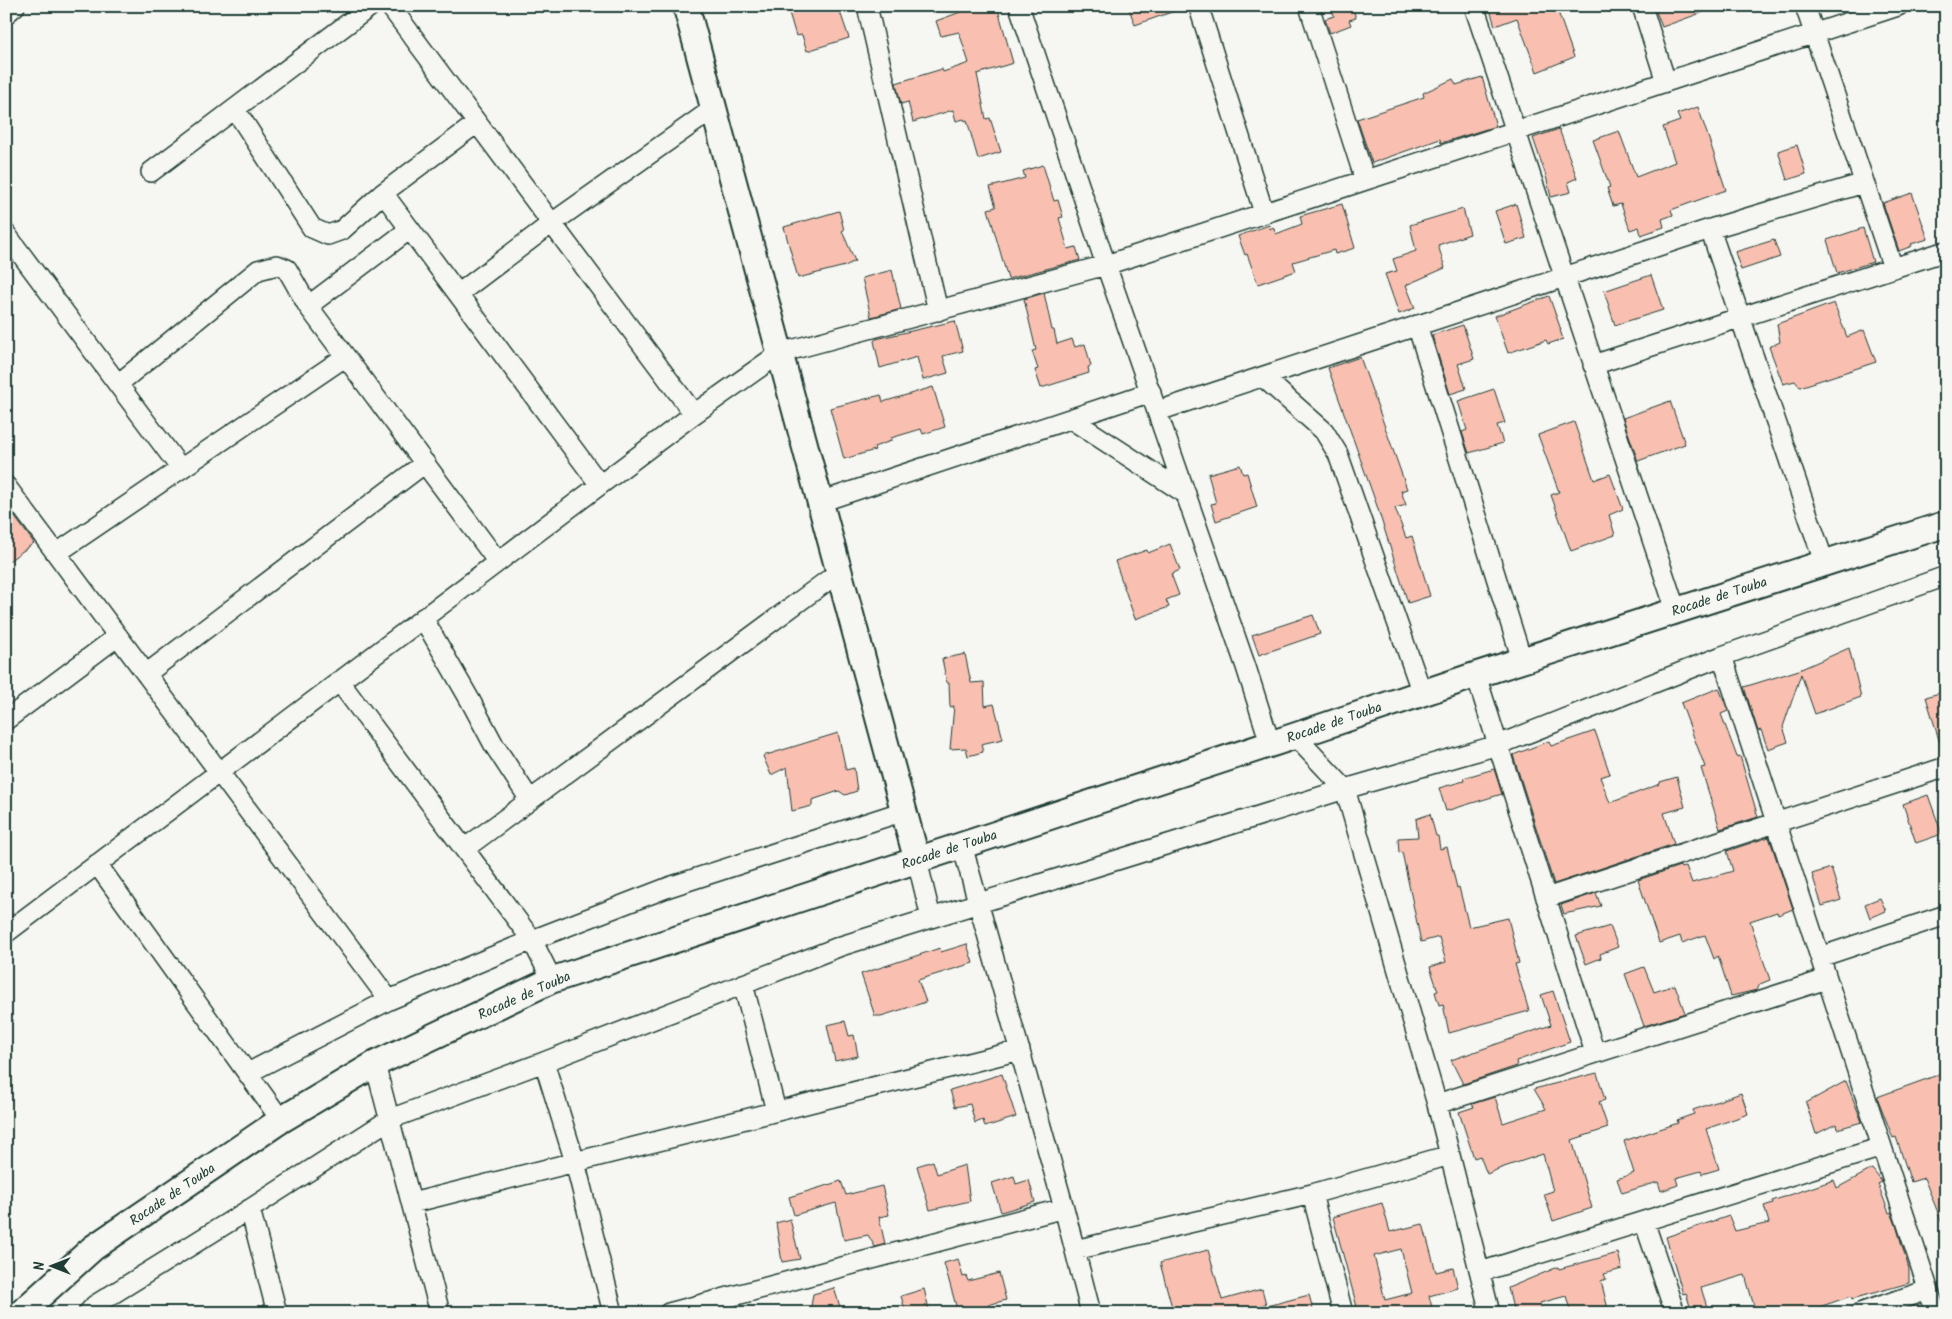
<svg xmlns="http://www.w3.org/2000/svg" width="1952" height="1319" viewBox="0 0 1952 1319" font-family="Kalam,sans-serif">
	<rect width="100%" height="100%" fill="#f6f6f2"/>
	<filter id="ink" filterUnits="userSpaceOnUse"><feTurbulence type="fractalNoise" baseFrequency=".02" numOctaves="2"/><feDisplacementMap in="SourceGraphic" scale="10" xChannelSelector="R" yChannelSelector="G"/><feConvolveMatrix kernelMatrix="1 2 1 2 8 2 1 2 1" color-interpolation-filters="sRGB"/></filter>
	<g filter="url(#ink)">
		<path fill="#f9c0b1" stroke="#1f3d34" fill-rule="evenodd" d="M787,6H838L849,38L807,51L802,35L796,36Z
			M977,6H997L1013,63L977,74L986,119L990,118L1001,152L978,159L967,120L965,121L964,119L956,121L953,110L913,122L908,102L901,104L896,83L942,69L943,72L969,63L959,32L941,36L936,21Z
			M1128,6H1182L1183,8L1135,25Z
			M1331,6H1352L1356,18L1349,20L1351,25L1330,33L1325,19L1334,16Z
			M1489,6H1556L1574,57L1537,72L1517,18L1495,26Z
			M1654,6H1715V8L1662,27Z
			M1482,77L1496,126L1441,143L1440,139L1372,163L1357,119L1424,97L1423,93L1453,79L1456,85Z
			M1698,107L1726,190L1671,210L1673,215L1662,219L1664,227L1641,235L1639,227L1630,230L1621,204L1613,206L1607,188L1610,187L1593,140L1619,131L1636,177L1675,162L1663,127L1680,121L1677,114Z
			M1559,129L1577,178L1568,182L1571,192L1551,197L1546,176L1533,138Z
			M1797,145L1806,174L1787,180L1778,151Z
			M1043,165L1054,201L1058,200L1063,217L1059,218L1068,249L1076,247L1080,260L1008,279L988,209L996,207L990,187L1025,178L1023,171Z
			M1912,193L1928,239L1911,244L1912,246L1899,251L1883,203Z
			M1342,204L1355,248L1335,254L1334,250L1293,262L1296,271L1258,284L1247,254L1245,255L1238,236L1269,225L1270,229L1273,227L1276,234L1302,224L1300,216Z
			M1516,204L1526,238L1506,244L1495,211Z
			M1463,209L1470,234L1438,245L1445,268L1406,285L1415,308L1399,314L1385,274L1397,271L1393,259L1416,251L1410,225Z
			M839,211L844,230L842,231L855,261L845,266L798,278L784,227Z
			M1863,228L1873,262L1837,273L1827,240Z
			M1774,240L1780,257L1741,270L1735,252Z
			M892,270L901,309L871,317L862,278Z
			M1651,275L1663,310L1615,325L1604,291Z
			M1044,293L1052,330H1054L1057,344L1072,339L1075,347L1085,344L1091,366L1088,367L1089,373L1041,388L1035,370L1038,369L1032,351L1036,350L1024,299Z
			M1549,296L1561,330H1560L1563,339L1548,344L1546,340L1508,353L1495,316Z
			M1834,303L1847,337L1864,330L1876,362L1800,387L1795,381L1783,384L1769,347L1780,342L1777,324Z
			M955,321L963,351L943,356L948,373L923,380L917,357L880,368L874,341L876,339Z
			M1463,325L1474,359L1458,364L1466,389L1450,394L1432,335Z
			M1360,357L1407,489L1401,491L1406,505L1395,508L1406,538L1412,536L1430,596L1408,603L1376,503L1328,368Z
			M933,387L945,427L923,434L921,429L891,438V441L874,447L875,450L844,459L830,408L881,395L883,402Z
			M1494,389L1505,423L1497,425L1503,443L1469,453L1462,432L1467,430L1458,401Z
			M1670,401L1685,444L1638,461L1623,418Z
			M1574,422L1594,480L1610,474L1623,509L1609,515L1615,535L1571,551L1551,495L1559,492L1538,435Z
			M1240,465L1243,474L1247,473L1257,507L1216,521L1211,504L1216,503L1208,474Z
			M6,505L34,543L6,563Z
			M1170,544L1180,570L1171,574L1179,595L1166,600L1169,607L1135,619L1115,561L1147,550L1148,553Z
			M1313,615L1320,634L1259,655L1252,635Z
			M1849,648L1861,697L1815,714L1801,674L1783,727L1788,742L1768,749L1761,730L1758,731L1744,687L1799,670Z
			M965,654L971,683L984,682L985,706L994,704L1003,739L981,744L983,752L968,756L966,748L950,749L954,706L950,707L949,683H947L942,659Z
			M1719,688L1728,711L1721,714L1737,757L1740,756L1758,817L1720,829L1701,768L1705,767L1681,703Z
			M1946,691V750H1942L1926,697Z
			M1595,731L1610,774L1600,777L1610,803L1660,784V782L1677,777L1685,807L1664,813L1674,844L1554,884L1513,755L1549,741L1551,746Z
			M838,733L846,770L854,768L857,791L845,795L839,791L812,800V806L792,811L787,767L771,775L763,756Z
			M1494,769L1502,794L1446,811L1439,788L1464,781L1463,778Z
			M1928,795L1942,834L1916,843L1903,804Z
			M1430,814L1436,836H1438L1440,849L1447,847L1457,888L1459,887L1469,927L1508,918L1519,963L1515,964L1529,1011L1449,1033L1443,1004L1439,1005L1435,992L1438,991L1430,967L1446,962L1439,937L1421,942L1402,852L1399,853L1398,838L1418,837L1416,819Z
			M1769,837L1793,909L1778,915L1777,912L1750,921L1770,980L1760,984L1757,990L1731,996L1718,956L1714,959L1705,935L1682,943L1680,936L1659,943L1638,880L1680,866L1681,868L1686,866L1692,883L1733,871L1727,851Z
			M1831,868L1841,900L1822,906L1812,874Z
			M1596,893L1601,906L1564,914L1561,905Z
			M1880,898L1886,911L1870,918L1865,904Z
			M1610,926L1618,947L1600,954L1601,958L1586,964L1576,936Z
			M967,944L973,963L918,980L926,1002L881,1016H875L861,974L940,948L941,952Z
			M1644,967L1654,992L1675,985L1685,1013L1644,1026L1625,974Z
			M1553,991L1570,1042L1516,1061L1517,1066L1463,1084L1451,1060L1551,1025L1541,995Z
			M845,1021L849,1036L854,1035L858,1056L835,1061L827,1025Z
			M1946,1072V1230H1945L1924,1178L1911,1182L1896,1137L1893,1138L1877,1097Z
			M1597,1073L1605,1100L1599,1102L1608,1128L1572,1140L1592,1208L1553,1221L1544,1194L1553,1191L1543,1154L1501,1168L1487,1174L1480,1156L1474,1158L1459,1112L1474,1107L1472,1104L1495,1097L1503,1123L1546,1109L1534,1089Z
			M1002,1074L1016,1117L985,1127L983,1120L975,1123L970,1104L955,1107L950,1090Z
			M1846,1081L1862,1122L1837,1129L1836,1124L1816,1134L1806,1103Z
			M1741,1093L1748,1114L1706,1129L1719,1169L1702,1174L1701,1171L1676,1178L1678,1185L1661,1191L1658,1182L1622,1193L1617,1179L1634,1173L1624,1141L1678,1123L1677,1120L1694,1114L1693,1110Z
			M933,1161L937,1174L965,1165L970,1201L930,1210L917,1166Z
			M1872,1169L1882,1182L1878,1184L1889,1213L1891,1212L1896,1225L1909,1269V1283L1852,1299L1851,1296L1802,1313H1756L1745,1275L1701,1288L1709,1313H1692L1686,1293L1683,1294L1666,1237L1729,1216L1735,1231L1769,1223L1764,1206L1773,1203L1772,1201L1834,1180L1837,1188Z
			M1014,1176L1016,1184L1029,1180L1035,1202L1001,1212L992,1183Z
			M841,1181L846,1195L882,1186L889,1215L879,1217L885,1244L875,1247L868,1235L844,1240L836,1203L794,1215L789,1197Z
			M1382,1203L1390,1232L1423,1224L1436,1272L1453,1268L1458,1288L1429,1296L1432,1307L1410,1313H1354L1353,1308L1357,1307L1333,1217ZM1401,1249L1412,1293L1385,1300L1374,1256Z
			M790,1219L800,1259L782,1262L776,1223Z
			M1208,1250L1222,1300L1262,1289L1266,1304L1235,1313H1193L1191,1306L1173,1311L1160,1263Z
			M1618,1253L1622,1269L1604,1274L1606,1279L1601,1281L1609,1313H1571L1566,1296L1540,1303L1542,1313H1514L1508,1288L1558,1267L1559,1269Z
			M958,1259L963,1277L966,1276L968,1281L999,1273L1006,1300L988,1305L991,1313H958L944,1263Z
			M834,1288L842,1313H810L813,1294Z
			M924,1289L930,1313H906L901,1296Z
			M1309,1295L1314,1313H1260L1259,1308Z"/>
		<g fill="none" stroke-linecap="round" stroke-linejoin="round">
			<defs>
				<path id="minor" d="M390,6L694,414
					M867,6L938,311
					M1019,6L1106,265L1246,667L1270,743
					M1309,6L1365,180
					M1474,6L1676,611
					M1642,6L1666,82
					M1805,6L1893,268
					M1200,11L1264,213
					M6,14L15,6
					M235,109L312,228L328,235L342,230L383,193L477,123
					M151,172L371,6
					M383,193L600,485
					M1710,229L1824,562
					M6,234L181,469
					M458,294L552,223L713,109
					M308,306L410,229
					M1417,325L1522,660
					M1593,365L1946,251
					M1263,377L1324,431L1338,454L1422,693
					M118,384L258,270L277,265L287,269L308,306L498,562
					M1158,411L1710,229L1864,183
					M1071,419L1186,494
					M6,486L389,1000
					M820,502L1151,392
					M57,553L345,357
					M423,618L470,700L494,745L530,800
					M1722,656L1936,1313
					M146,674L425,463
					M1476,675L1595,1053
					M339,681L532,940L552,980
					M6,720L118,636
					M1295,736L1345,789L1437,1104L1490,1313
					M962,845L1064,1208L1091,1313
					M464,849L839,572
					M917,860L931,918
					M97,864L281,1120
					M1546,898L1946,767
					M6,933L694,414L780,353L1106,265L1898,6
					M1820,957L1946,915
					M743,984L776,1111
					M544,1062L575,1162L613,1313
					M375,1064L440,1313
					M248,1073L389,1000L532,940L669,887L904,811
					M1437,1104L1827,979
					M1312,1194L1343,1313
					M412,1203L1020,1050
					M250,1209L277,1313
					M1644,1221L1675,1313
					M1075,1250L1312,1194L1450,1155
					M1480,1272L1882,1147
					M88,1313L95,1305L250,1209L390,1119L544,1062L841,946L1345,789L1498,745L1722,656L1946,576
					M669,1313L1064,1208
					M1860,1313L1928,1290"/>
				<path id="major" d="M686,6L917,860
					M21,1313L93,1248L281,1120L375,1064L552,980L1295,736L1476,675L1946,524"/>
			</defs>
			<use href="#minor" stroke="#1f3d34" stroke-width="22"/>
			<use href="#major" stroke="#1f3d34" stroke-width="29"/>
			<use href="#minor" stroke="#f6f6f2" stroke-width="19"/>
			<use href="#major" stroke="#f6f6f2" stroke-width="25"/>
		</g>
	</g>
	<g text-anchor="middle" stroke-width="4.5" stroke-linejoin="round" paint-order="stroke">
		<g font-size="14" fill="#1f3d34" stroke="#f6f6f2">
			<text transform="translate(1719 596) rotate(-18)" y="5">Rocade de Touba</text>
			<text transform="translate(1334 722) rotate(-19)" y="5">Rocade de Touba</text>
			<text transform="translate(949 849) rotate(-18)" y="5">Rocade de Touba</text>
			<text transform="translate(524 995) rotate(-24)" y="5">Rocade de Touba</text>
			<text transform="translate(172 1194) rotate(-34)" y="5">Rocade de Touba</text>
		</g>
	</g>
	<rect width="1952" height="1319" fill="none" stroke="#f6f6f2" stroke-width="25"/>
	<rect x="12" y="12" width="1927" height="1294" fill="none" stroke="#1f3d34" stroke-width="2" filter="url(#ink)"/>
	<g transform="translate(52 1266) rotate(270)" stroke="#f6f6f2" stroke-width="4" paint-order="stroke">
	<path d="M0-4L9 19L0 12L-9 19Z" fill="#1f3d34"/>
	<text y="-8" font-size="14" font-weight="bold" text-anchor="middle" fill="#1f3d34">N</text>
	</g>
</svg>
